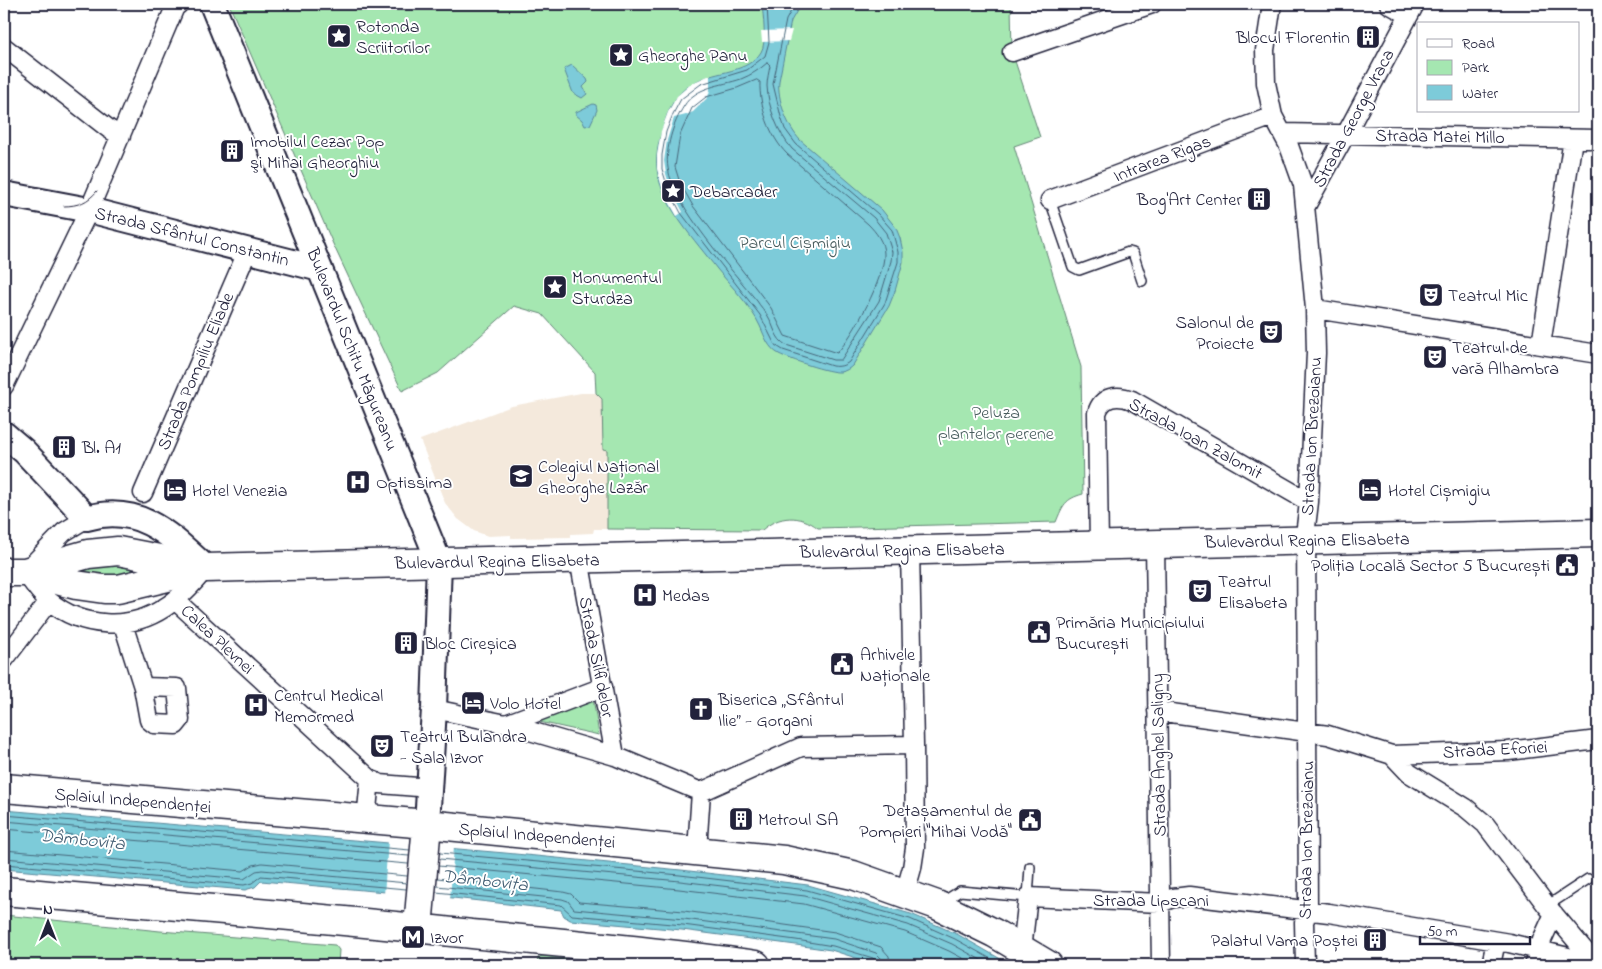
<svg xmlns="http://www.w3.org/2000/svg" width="1602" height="969" viewBox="0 0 1602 969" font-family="'Indie Flower',sans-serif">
	<rect width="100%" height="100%" fill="#fff"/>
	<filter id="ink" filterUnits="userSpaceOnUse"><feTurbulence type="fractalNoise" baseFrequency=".02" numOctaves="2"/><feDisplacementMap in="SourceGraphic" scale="10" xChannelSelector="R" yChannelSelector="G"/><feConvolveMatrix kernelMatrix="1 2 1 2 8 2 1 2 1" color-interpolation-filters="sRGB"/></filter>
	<g filter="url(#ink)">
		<path fill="#f4e9dc" d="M581,393H596L602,399L603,449H607V529H594L593,533L571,534V537L511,538V535L488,536L474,531L458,519L445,503L420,440L512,406Z"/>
		<path fill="#a5e7b1" stroke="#648476" d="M229,4H1011L1012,52L1040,137L1014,146L1081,367L1083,494C1065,499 1063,505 1056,522L818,528C800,514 779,515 762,530L607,529V450L603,449L602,399L596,393L595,372L542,314L514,306L438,373L402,391L333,244Z
			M103,562L139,569V572L127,579L82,573V571L87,567Z
			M593,698L599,735L535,721Z
			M4,915L160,931L335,945L339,950L338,965H4Z
			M542,956L637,965H537L538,958Z"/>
		<path fill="#7dcbd9" stroke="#59879a" d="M762,4H801L791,21L779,81C777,99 787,126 800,140L882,210L896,228L900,238L903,252V262L895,291L889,306L853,365C849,369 846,371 840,372C829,373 789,359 779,354C768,348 765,337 760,326C751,306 731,286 717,269C696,241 661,205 657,169C655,154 660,136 665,121C670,104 680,89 697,81C716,71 748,73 761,52C767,43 763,15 762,4Z
			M572,65L587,79L588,82L583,87L587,94L582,98L573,93L564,69Z
			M593,104L596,105L597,110L590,125L585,126L582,120L576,115V112Z
			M4,810L505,853L681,870L808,885L911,914L957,934L1011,965H878L831,950L796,945L682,930L570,920L564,916L561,910L453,898L261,881L255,887L245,890L4,869Z"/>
		<path fill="#fff" d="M792,30L789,41L762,42L761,31Z
			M710,75V90L708,97L693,112L686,115L674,118L667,140L664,161L666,174L670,187L683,212L677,216L663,191L657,169V155L661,131L668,112L677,96L692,83Z
			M388,841L454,846L450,900L384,895Z"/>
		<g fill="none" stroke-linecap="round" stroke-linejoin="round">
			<path stroke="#46667a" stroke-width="1" d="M767,4L769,42L765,56L747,70L701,84L681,99L673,114L666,132L662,155V169L668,188L681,213L760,315L775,345L783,350L832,366C839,367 844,366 849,362L885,303L898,262V252L892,230L878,214L796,144L785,129L781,117L773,84L786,20L795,4
				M767,63L770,66C769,72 767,79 767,86C768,107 778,133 792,149L874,218L886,233L892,252L891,261L879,301L841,360H833L786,345C775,339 774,326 768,316C765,311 760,306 757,301C732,270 673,205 668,168C665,149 673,123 684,106C696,86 721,86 741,79C751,75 759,70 767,63Z
				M757,80L760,82C759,106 770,137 787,154L868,224C876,232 884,242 884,254C885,277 853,336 837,353L785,336L771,308L693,206L680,183L675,167L680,135L692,108L706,97L737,88Z
				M4,815L410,850
				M4,821L409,856
				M4,829L408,864
				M4,850L243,871L253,865L262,863L407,876
				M440,853L680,875L807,890L910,919L955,939L1002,965
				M4,858L244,879L256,871L262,870L407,883
				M439,859L680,881L805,896L908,925L952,944L990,965
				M4,864L244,885L252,883L261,876L406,889
				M438,866L679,889L804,904L905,932L949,951L975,965
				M437,878L563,892L571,894L579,902L684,911L835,932L881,947L889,956L890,965
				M437,886L562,899L568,901L574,909L684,919L797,934L834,939L876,953L881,958L883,965
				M436,892L561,905L572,915L683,925L796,940L833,946L873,958L876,961L877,965"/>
			<defs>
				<path id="lane" d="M1050,200L1073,267L1079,270L1129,252L1133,253L1142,281
					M941,903L960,891L1028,897L1030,867
					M1547,906L1588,879"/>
				<path id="street" d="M1272,4L1265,50L1266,83L1273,116L1289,146L1303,185L1315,309L1316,353L1309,502L1306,527L1308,910L1304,922L1305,965
					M1389,4L1409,15
					M4,47L109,129L121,136
					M1012,52L1152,4
					M1282,133L1598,139
					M1050,200L1273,116
					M1306,206L1346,134L1415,4
					M1315,309L1598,354
					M1541,345L1573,139
					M4,386L89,210L175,7L179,4
					M143,493L248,250
					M87,518L64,532L25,572C32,582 39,593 49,601C82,628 129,631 164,608C180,598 194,583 206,568
					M1155,544L1161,965
					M1099,545L1097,413C1102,396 1117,394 1132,400L1309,502
					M579,559L615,756
					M175,600L370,779L380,784L430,788
					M123,624L143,687L149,720L154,724L176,725L180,720L177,688L143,687
					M4,660L49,601
					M434,709L506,724L615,756L701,792L801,747L914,745
					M1157,711L1328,735L1392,755L1409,773L1466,808L1485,824L1547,906L1596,964
					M506,724L603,687
					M1392,755L1508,751L1598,740
					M366,820L370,779
					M697,850L701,792
					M905,893L912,868L915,848L914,745L910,550
					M1022,949L1028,897L1160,903L1173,898L1189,896L1329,913L1509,943L1598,964
					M1491,965L1496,941
					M1534,965L1539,957L1542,940L1554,914"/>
				<path id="secondary" d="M212,4L439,562L434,709L427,824
					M4,194L89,210L320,269
					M4,434L24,451L87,518C140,503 170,535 206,568"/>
				<path id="primary" d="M4,572H25L88,554L118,551L206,568L1598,533
					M25,572L76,585L104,589H118L193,571
					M4,788L427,824L784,860L853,875L937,905L994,933L1048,965
					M4,891C150,904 297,915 443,931C547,942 652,950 756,965
					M418,928L427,824"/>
			</defs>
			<use href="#lane" stroke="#22223b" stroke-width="12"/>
			<use href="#street" stroke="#22223b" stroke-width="21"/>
			<use href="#secondary" stroke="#22223b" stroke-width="28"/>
			<use href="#primary" stroke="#22223b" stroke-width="31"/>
			<use href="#lane" stroke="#fff" stroke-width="9"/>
			<use href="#street" stroke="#fff" stroke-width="18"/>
			<use href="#secondary" stroke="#fff" stroke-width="24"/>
			<use href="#primary" stroke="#fff" stroke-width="28"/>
			<path stroke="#22223b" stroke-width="1" d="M64,206C78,206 88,202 97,191"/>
		</g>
	</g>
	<defs>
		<symbol id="sight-square" viewBox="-11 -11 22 22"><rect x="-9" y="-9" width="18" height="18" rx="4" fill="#22223b" stroke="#fff"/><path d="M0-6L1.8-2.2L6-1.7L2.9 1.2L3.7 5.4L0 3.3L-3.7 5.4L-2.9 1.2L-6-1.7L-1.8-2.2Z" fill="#fff"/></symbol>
		<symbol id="building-square" viewBox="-11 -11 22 22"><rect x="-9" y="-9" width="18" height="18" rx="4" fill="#22223b" stroke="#fff"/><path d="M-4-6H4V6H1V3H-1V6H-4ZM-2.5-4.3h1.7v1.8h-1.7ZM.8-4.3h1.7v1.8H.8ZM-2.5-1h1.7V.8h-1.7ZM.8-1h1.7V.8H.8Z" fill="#fff"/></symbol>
		<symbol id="theatre-square" viewBox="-11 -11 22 22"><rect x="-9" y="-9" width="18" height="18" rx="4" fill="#22223b" stroke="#fff"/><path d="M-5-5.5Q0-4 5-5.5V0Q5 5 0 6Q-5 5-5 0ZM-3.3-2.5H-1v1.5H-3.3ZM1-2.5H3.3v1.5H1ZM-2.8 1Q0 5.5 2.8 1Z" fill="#fff"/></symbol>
		<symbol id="school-square" viewBox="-11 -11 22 22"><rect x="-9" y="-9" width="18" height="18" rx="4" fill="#22223b" stroke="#fff"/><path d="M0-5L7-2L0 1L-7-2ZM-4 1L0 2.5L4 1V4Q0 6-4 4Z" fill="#fff"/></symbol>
		<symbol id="hospital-square" viewBox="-11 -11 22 22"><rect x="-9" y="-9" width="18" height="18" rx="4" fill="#22223b" stroke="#fff"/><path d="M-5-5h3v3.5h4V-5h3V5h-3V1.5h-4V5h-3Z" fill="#fff"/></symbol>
		<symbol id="hotel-square" viewBox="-11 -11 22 22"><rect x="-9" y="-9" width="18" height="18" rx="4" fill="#22223b" stroke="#fff"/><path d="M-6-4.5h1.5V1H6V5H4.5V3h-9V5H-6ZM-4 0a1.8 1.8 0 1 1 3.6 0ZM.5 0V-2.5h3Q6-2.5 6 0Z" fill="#fff"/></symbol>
		<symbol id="civic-square" viewBox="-11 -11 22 22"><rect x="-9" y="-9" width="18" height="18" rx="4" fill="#22223b" stroke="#fff"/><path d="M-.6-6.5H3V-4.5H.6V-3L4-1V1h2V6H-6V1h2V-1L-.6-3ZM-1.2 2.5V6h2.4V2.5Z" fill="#fff"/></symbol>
		<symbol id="church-square" viewBox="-11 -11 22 22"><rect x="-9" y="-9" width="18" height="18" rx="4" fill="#22223b" stroke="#fff"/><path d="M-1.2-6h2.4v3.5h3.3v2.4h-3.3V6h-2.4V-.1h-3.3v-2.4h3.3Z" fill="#fff"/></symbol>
		<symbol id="metro-square" viewBox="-11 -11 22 22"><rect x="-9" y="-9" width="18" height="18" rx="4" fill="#22223b" stroke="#fff"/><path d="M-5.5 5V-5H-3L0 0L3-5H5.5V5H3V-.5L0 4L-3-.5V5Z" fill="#fff"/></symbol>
	</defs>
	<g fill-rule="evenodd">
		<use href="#sight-square" x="325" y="22" width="28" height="28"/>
		<use href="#building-square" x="1354" y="23" width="28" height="28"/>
		<use href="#sight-square" x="607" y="41" width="28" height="28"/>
		<use href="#building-square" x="218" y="137" width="28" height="28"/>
		<use href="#sight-square" x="659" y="177" width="28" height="28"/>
		<use href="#building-square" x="1245" y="185" width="28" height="28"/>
		<use href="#sight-square" x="541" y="273" width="28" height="28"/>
		<use href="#theatre-square" x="1417" y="281" width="28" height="28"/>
		<use href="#theatre-square" x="1257" y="318" width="28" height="28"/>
		<use href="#theatre-square" x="1421" y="343" width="28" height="28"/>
		<use href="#building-square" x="50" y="433" width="28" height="28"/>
		<use href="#school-square" x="507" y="462" width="28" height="28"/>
		<use href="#hospital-square" x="344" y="468" width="28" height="28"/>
		<use href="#hotel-square" x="161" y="476" width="28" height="28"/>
		<use href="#hotel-square" x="1356" y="476" width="28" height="28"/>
		<use href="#civic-square" x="1553" y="551" width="28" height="28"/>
		<use href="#theatre-square" x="1186" y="577" width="28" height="28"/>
		<use href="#hospital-square" x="631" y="581" width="28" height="28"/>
		<use href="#civic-square" x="1025" y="618" width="28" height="28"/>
		<use href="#building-square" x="392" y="629" width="28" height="28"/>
		<use href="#civic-square" x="828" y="650" width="28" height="28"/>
		<use href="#hotel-square" x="459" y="689" width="28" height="28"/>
		<use href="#hospital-square" x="242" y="691" width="28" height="28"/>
		<use href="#church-square" x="687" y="695" width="28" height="28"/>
		<use href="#theatre-square" x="368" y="732" width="28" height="28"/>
		<use href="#building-square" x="727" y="805" width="28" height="28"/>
		<use href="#civic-square" x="1016" y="806" width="28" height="28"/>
		<use href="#metro-square" x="399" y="923" width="28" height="28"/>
		<use href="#building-square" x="1361" y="926" width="28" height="28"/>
	</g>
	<g text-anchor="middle" stroke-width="4" stroke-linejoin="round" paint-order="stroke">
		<g font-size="18" fill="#22223b" stroke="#fff" text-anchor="start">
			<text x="356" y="32">Rotonda<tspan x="356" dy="21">Scriitorilor</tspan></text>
			<text x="1350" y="43" text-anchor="end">Blocul Florentin</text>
			<text x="638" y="61">Gheorghe Panu</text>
			<text x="250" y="147">Imobilul Cezar Pop<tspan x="250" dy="21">şi Mihai Gheorghiu</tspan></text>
			<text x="690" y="197">Debarcader</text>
			<text x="1242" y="205" text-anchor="end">Bog'Art Center</text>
			<text x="572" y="283">Monumentul<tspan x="572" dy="21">Sturdza</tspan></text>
			<text x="1448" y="301">Teatrul Mic</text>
			<text x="1254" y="328" text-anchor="end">Salonul de<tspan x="1254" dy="21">Proiecte</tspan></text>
			<text x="1452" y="353">Teatrul de<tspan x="1452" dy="21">vară Alhambra</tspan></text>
			<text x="82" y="453">Bl. A1</text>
			<text x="538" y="472">Colegiul Național<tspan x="538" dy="21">Gheorghe Lazăr</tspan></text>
			<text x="376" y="488">Optissima</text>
			<text x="192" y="496">Hotel Venezia</text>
			<text x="1388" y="496">Hotel Cișmigiu</text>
			<text x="1550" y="571" text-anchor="end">Poliția Locală Sector 5 București</text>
			<text x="1218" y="587">Teatrul<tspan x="1218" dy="21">Elisabeta</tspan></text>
			<text x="662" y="601">Medas</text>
			<text x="1056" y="628">Primăria Municipiului<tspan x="1056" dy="21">București</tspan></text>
			<text x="424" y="649">Bloc Cireșica</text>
			<text x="860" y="660">Arhivele<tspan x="860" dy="21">Naționale</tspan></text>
			<text x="274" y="701">Centrul Medical<tspan x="274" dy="21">Memormed</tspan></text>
			<text x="718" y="705">Biserica „Sfântul<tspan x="718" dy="21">Ilie” - Gorgani</tspan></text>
			<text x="490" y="709">Volo Hotel</text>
			<text x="400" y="742">Teatrul Bulandra<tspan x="400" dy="21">- Sala Izvor</tspan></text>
			<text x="1012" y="816" text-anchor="end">Detașamentul de<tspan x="1012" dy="21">Pompieri "Mihai Vodă"</tspan></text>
			<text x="758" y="825">Metroul SA</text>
			<text x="430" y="943">Izvor</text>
			<text x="1358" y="946" text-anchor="end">Palatul Vama Poștei</text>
		</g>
		<g font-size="18" fill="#22223b" stroke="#fff">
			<text transform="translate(1353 118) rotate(-62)" y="6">Strada George Vraca</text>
			<text transform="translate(1440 136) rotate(1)" y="6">Strada Matei Millo</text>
			<text transform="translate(1162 158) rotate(-21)" y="6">Intrarea Rigas</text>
			<text transform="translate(192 236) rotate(14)" y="6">Strada Sfântul Constantin</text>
			<text transform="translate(353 349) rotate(68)" y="6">Bulevardul Schitu Măgureanu</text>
			<text transform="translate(195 371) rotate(-67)" y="6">Strada Pompiliu Eliade</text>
			<text transform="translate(1311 436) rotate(-87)" y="6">Strada Ion Brezoianu</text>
			<text transform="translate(1196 438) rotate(29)" y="6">Strada Ioan Zalomit</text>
			<text transform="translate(1307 540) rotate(-1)" y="6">Bulevardul Regina Elisabeta</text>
			<text transform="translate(902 550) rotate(-1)" y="6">Bulevardul Regina Elisabeta</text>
			<text transform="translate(497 561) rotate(-1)" y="6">Bulevardul Regina Elisabeta</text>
			<text transform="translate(218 639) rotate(43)" y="6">Calea Plevnei</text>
			<text transform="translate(597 657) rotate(79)" y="6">Strada Silfidelor</text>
			<text transform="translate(1495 749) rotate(-3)" y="6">Strada Eforiei</text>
			<text transform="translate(1158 755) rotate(-91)" y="6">Strada Anghel Saligny</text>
			<text transform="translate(133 800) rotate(5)" y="6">Splaiul Independenței</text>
			<text transform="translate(537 835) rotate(5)" y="6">Splaiul Independenței</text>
			<text transform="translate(1306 840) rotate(-89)" y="6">Strada Ion Brezoianu</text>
			<text x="1151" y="906">Strada Lipscani</text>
		</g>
		<g font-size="18" fill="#495d5e" stroke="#fff">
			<text x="795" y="248">Parcul Cișmigiu</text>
			<text x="996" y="418">Peluza<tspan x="996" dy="21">plantelor perene</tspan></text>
		</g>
		<g font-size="19" font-style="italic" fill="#425d72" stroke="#fff">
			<text transform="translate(82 838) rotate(6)" y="7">Dâmbovița</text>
			<text transform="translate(485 879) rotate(6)" y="7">Dâmbovița</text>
		</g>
	</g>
	<rect width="1602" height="969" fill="none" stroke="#fff" stroke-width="20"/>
	<rect x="10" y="10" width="1582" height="949" fill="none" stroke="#22223b" stroke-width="2" filter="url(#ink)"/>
	<rect x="1417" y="22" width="162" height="90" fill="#ffffff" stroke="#a7a7b1"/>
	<rect x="1427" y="39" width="25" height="8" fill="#ffffff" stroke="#a7a7b1"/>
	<text x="1462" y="48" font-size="15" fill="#22223b">Road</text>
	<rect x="1427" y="60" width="25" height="15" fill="#a5e7b1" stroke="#a7a7b1"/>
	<text x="1462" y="72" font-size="15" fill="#22223b">Park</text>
	<rect x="1427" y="85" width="25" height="15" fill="#7dcbd9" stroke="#a7a7b1"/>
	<text x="1462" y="98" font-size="15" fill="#22223b">Water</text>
	<g transform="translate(48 922)" stroke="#ffffff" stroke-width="4" paint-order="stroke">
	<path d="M0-4L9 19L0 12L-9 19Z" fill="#22223b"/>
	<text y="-8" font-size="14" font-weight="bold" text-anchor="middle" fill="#22223b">N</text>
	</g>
	<path d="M1420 936v8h110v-8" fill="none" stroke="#22223b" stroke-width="2.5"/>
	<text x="1427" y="936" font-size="15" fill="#22223b" stroke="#ffffff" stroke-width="4" paint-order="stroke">50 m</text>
</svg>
